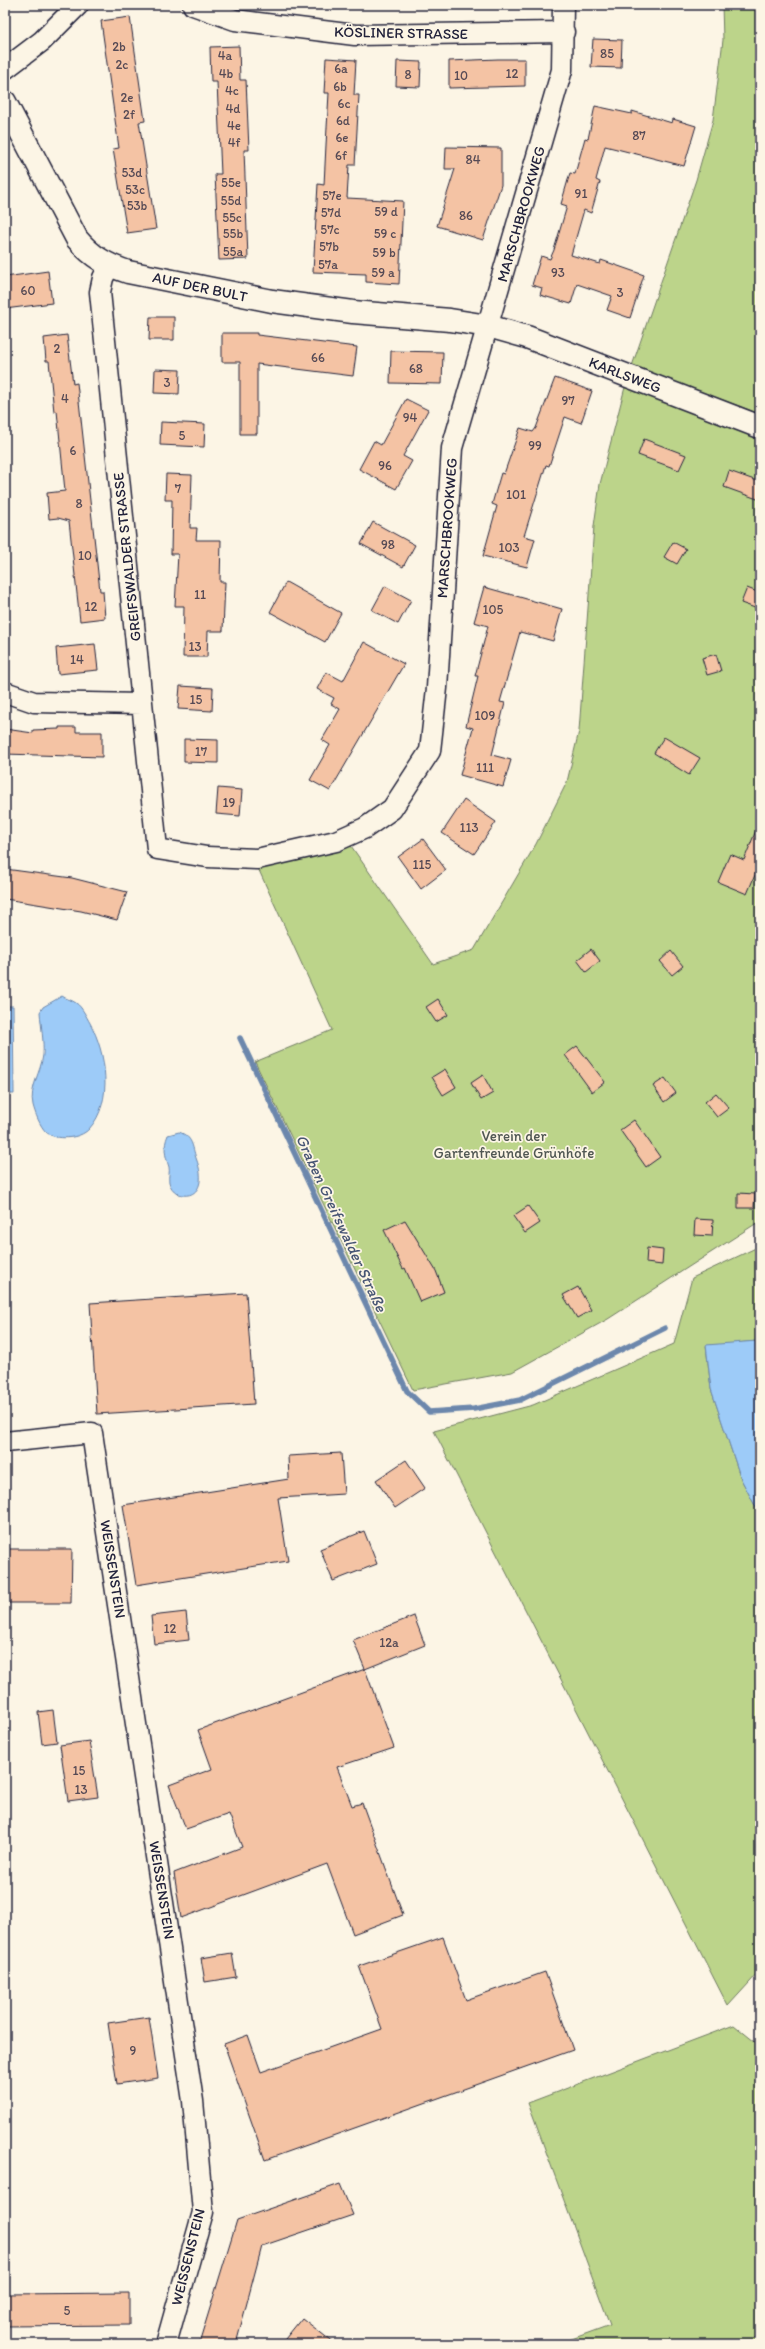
<svg xmlns="http://www.w3.org/2000/svg" width="765" height="2349" viewBox="0 0 765 2349" font-family="Itim,sans-serif">
	<rect width="100%" height="100%" fill="#fcf5e5"/>
	<filter id="ink" filterUnits="userSpaceOnUse"><feTurbulence type="fractalNoise" baseFrequency=".025" numOctaves="2"/><feDisplacementMap in="SourceGraphic" scale="8" xChannelSelector="R" yChannelSelector="G"/><feConvolveMatrix kernelMatrix="1 2 1 2 8 2 1 2 1" color-interpolation-filters="sRGB"/></filter>
	<g filter="url(#ink)">
		<path fill="#bcd48a" stroke="#6f7b62" d="M722,5H760V414L632,366L696,180L713,120L723,40Z
			M625,387L760,438V1221L608,1319L512,1372L413,1390L255,1062L332,1030L257,866L349,843L433,964L474,950L536,844L567,782L579,731L594,526L600,484Z
			M760,1246V1337L757,1341L706,1346L711,1389L741,1479L760,1515V1971L728,2006L434,1431L533,1405L674,1344L692,1278Z
			M734,2025L760,2046V2344H558L610,2325L528,2103Z"/>
		<path fill="#9dcbf8" stroke="#6c87ac" d="M62,996C66,999 72,1000 76,1003C82,1007 86,1016 90,1023C106,1052 114,1102 89,1129C80,1139 56,1141 46,1132C40,1126 35,1113 33,1105C29,1088 41,1072 43,1055C44,1041 41,1026 40,1012L43,1007Z
			M5,1006H13L14,1094H5Z
			M179,1132C193,1137 192,1146 196,1158C213,1202 174,1203 169,1182C168,1177 170,1172 169,1167C165,1155 163,1147 168,1135Z
			M760,1337V1515L741,1479L711,1389L706,1345L757,1341Z"/>
		<g fill="none" stroke-linecap="round" stroke-linejoin="round">
			<path stroke="#6c87ac" stroke-width="5.5" d="M240,1038L407,1391L429,1412L474,1409L520,1400L665,1328"/>
		</g>
		<path fill="#f4c3a4" stroke="#22223b" d="M130,17L145,121L139,122L156,229L127,233L113,149L119,148L101,21Z
			M593,39L622,40L621,68L591,67Z
			M239,46L240,80H246L249,150H244L248,259L219,260L215,174H221L217,82H211L210,47Z
			M326,58L356,60L354,95H359L355,165H349L347,198L403,201L399,284L366,282V274L313,272L318,184L324,185L326,145L329,93H324Z
			M498,59H525V86L449,88V61Z
			M397,61L421,62L420,87L396,86Z
			M595,106L632,114V111L672,123L673,119L696,126L684,166L605,146L596,180L600,182L591,213L584,210L571,255L600,264L601,260L644,275L630,318L607,310L612,296L577,284L571,304L540,295L542,288L532,285L541,256L550,259L554,250L567,206L561,204L570,173L575,174L585,138L588,139Z
			M446,147L501,148V185L483,240L437,226L455,169H445Z
			M48,271L52,303L5,309V277Z
			M150,317H174V340H149Z
			M222,333H257V335L357,347L353,376L257,364V434H240V362H222Z
			M67,335L73,384L77,383L100,591H103L105,618L80,621L69,521L58,518L49,519L47,493L65,491L57,411L54,412L49,361H46L44,338Z
			M391,351L443,352L442,384L390,383Z
			M155,369L180,370L179,394L154,393Z
			M555,378L592,391L581,423L565,417L549,466L546,465L524,536L535,539L527,567L483,556L497,506L492,504L501,473L504,474L520,428L533,432L536,428Z
			M406,399L428,410L403,456L412,461L396,489L359,469L374,441L381,445Z
			M161,422L205,424L204,447L160,445Z
			M644,439L686,455L679,470L638,455Z
			M729,471L760,482V500L724,487Z
			M166,474L192,475L190,528H197L196,540H221L220,582H225L223,631H208L207,657H183L184,606H175L178,554H171L172,500H165Z
			M373,522L415,545L403,567L361,544Z
			M673,542L686,549L677,564L664,557Z
			M286,582L341,613L325,642L270,612Z
			M385,586L411,600L398,624L372,610Z
			M484,587L562,609L553,641L520,632L500,702L505,703L492,755L511,760L503,787L460,775L473,728L466,726L478,676H475L488,626L474,622Z
			M747,588L760,593L755,608L741,603Z
			M364,642L404,664L330,791L310,780L330,745L322,740L340,709L331,704L334,698L317,689L326,672L343,681Z
			M95,644L98,670L58,674L56,648Z
			M716,654L721,671L707,675L702,658Z
			M180,686L213,688L212,711L178,709Z
			M59,727H76V732H102V757L5,754V729L33,733V730L59,729Z
			M664,737L700,758L689,775L654,753Z
			M184,739L218,740V763L184,762Z
			M218,788L242,790L240,816L216,814Z
			M464,800L496,822L474,854L442,833Z
			M759,823L760,863L747,894L718,882L730,854L744,860Z
			M423,839L446,870L421,889L398,857Z
			M5,869L72,878L127,892L117,920L81,911L5,899Z
			M591,949L600,961L586,972L577,960Z
			M671,951L683,966L672,975L660,961Z
			M438,999L448,1015L436,1022L426,1007Z
			M577,1046L605,1082L592,1092L565,1055Z
			M445,1069L456,1087L443,1095L432,1077Z
			M483,1075L493,1093L481,1100L471,1083Z
			M665,1078L676,1093L664,1102L653,1086Z
			M716,1093L729,1108L717,1117L705,1102Z
			M634,1120L660,1157L646,1167L620,1130Z
			M738,1193L755,1194L754,1208H738Z
			M528,1206L540,1223L525,1233L513,1216Z
			M695,1219L713,1220L712,1236L694,1235Z
			M405,1220L436,1271L444,1292L420,1302L405,1268L403,1269L384,1230Z
			M647,1248L663,1250L662,1265L646,1263Z
			M578,1287L591,1310L577,1318L563,1295Z
			M246,1293L254,1404L97,1414L90,1303Z
			M341,1453L344,1494L278,1498L288,1561L136,1585L123,1505L289,1479L288,1456Z
			M406,1460L425,1488L395,1508L376,1480Z
			M364,1531L377,1564L333,1581L320,1549Z
			M5,1549H72L71,1603H5Z
			M186,1612L189,1640L154,1644L151,1616Z
			M414,1616L425,1645L365,1669L353,1640Z
			M365,1669L394,1748L337,1767L352,1806L362,1803L403,1915L353,1934L327,1864L181,1918L174,1873L242,1847L229,1814L186,1829L169,1785L212,1769L198,1730Z
			M53,1710L57,1742L42,1744L38,1712Z
			M89,1741L98,1797L68,1801L60,1745Z
			M443,1937L466,2000L545,1972L573,2050L265,2160L224,2044L248,2035L261,2072L382,2029L359,1966Z
			M232,1953L236,1977L205,1982L201,1958Z
			M149,2017L158,2078L117,2084L108,2023Z
			M340,2184L353,2215L262,2246L236,2344H199L237,2220Z
			M129,2293V2325L5,2326V2294Z
			M302,2318L335,2344H281Z"/>
		<g fill="none" stroke-linecap="round" stroke-linejoin="round">
			<defs>
				<path id="street" d="M193,5L235,20L355,35L564,32
					M5,69L42,41L78,5
					M109,266L103,278L100,292L157,849L207,857L257,859L336,841L365,828L392,809L430,751L437,688L452,448L562,70L563,5
					M5,692L34,702L142,704
					M5,1442L92,1433L193,2101L203,2212L166,2344"/>
				<path id="secondary" d="M5,102L77,239C92,257 107,265 128,272L272,301L353,312L450,320L488,326L527,337L760,427"/>
			</defs>
			<use href="#street" stroke="#22223b" stroke-width="23"/>
			<use href="#secondary" stroke="#22223b" stroke-width="25"/>
			<use href="#street" stroke="#fcf5e5" stroke-width="20"/>
			<use href="#secondary" stroke="#fcf5e5" stroke-width="22"/>
		</g>
	</g>
	<g text-anchor="middle" stroke-width="3.5" stroke-linejoin="round" paint-order="stroke">
		<g font-size="13" fill="#564a55">
			<text x="119" y="51">2b</text>
			<text x="607" y="58">85</text>
			<text x="225" y="60">4a</text>
			<text x="122" y="69">2c</text>
			<text x="341" y="73">6a</text>
			<text x="226" y="78">4b</text>
			<text x="512" y="78">12</text>
			<text x="408" y="79">8</text>
			<text x="461" y="80">10</text>
			<text x="340" y="91">6b</text>
			<text x="232" y="95">4c</text>
			<text x="127" y="102">2e</text>
			<text x="344" y="108">6c</text>
			<text x="233" y="113">4d</text>
			<text x="129" y="119">2f</text>
			<text x="343" y="125">6d</text>
			<text x="234" y="130">4e</text>
			<text x="639" y="140">87</text>
			<text x="342" y="142">6e</text>
			<text x="234" y="147">4f</text>
			<text x="341" y="160">6f</text>
			<text x="473" y="164">84</text>
			<text x="132" y="177">53d</text>
			<text x="231" y="187">55e</text>
			<text x="135" y="194">53c</text>
			<text x="581" y="198">91</text>
			<text x="332" y="200">57e</text>
			<text x="231" y="205">55d</text>
			<text x="137" y="210">53b</text>
			<text x="386" y="216">59 d</text>
			<text x="331" y="217">57d</text>
			<text x="466" y="220">86</text>
			<text x="232" y="222">55c</text>
			<text x="330" y="234">57c</text>
			<text x="233" y="238">55b</text>
			<text x="385" y="238">59 c</text>
			<text x="329" y="251">57b</text>
			<text x="233" y="256">55a</text>
			<text x="384" y="257">59 b</text>
			<text x="328" y="269">57a</text>
			<text x="383" y="277">59 a</text>
			<text x="558" y="277">93</text>
			<text x="28" y="295">60</text>
			<text x="620" y="297">3</text>
			<text x="57" y="353">2</text>
			<text x="318" y="362">66</text>
			<text x="416" y="373">68</text>
			<text x="167" y="387">3</text>
			<text x="65" y="403">4</text>
			<text x="568" y="405">97</text>
			<text x="410" y="422">94</text>
			<text x="182" y="440">5</text>
			<text x="535" y="450">99</text>
			<text x="73" y="455">6</text>
			<text x="385" y="470">96</text>
			<text x="178" y="493">7</text>
			<text x="516" y="499">101</text>
			<text x="79" y="508">8</text>
			<text x="388" y="549">98</text>
			<text x="509" y="552">103</text>
			<text x="85" y="560">10</text>
			<text x="200" y="599">11</text>
			<text x="91" y="611">12</text>
			<text x="493" y="614">105</text>
			<text x="195" y="651">13</text>
			<text x="77" y="664">14</text>
			<text x="196" y="704">15</text>
			<text x="485" y="720">109</text>
			<text x="201" y="756">17</text>
			<text x="485" y="772">111</text>
			<text x="229" y="807">19</text>
			<text x="469" y="832">113</text>
			<text x="422" y="869">115</text>
			<text x="170" y="1633">12</text>
			<text x="389" y="1647">12a</text>
			<text x="79" y="1775">15</text>
			<text x="81" y="1794">13</text>
			<text x="133" y="2055">9</text>
			<text x="67" y="2315">5</text>
		</g>
		<g font-size="15" fill="#22223b" stroke="#fcf5e5">
			<text transform="translate(401 33) rotate(1)" y="5">KÖSLINER STRASSE</text>
			<text transform="translate(521 214) rotate(-74)" y="5">MARSCHBROOKWEG</text>
			<text transform="translate(200 287) rotate(12)" y="5">AUF DER BULT</text>
			<text transform="translate(625 375) rotate(21)" y="5">KARLSWEG</text>
			<text transform="translate(447 528) rotate(-86)" y="5">MARSCHBROOKWEG</text>
			<text transform="translate(127 557) rotate(-96)" y="5">GREIFSWALDER STRASSE</text>
			<text transform="translate(113 1569) rotate(81)" y="5">WEISSENSTEIN</text>
			<text transform="translate(162 1890) rotate(81)" y="5">WEISSENSTEIN</text>
			<text transform="translate(188 2257) rotate(-76)" y="5">WEISSENSTEIN</text>
		</g>
		<g font-size="15" fill="#505753" stroke="#fcf5e5">
			<text x="514" y="1141">Verein der<tspan x="514" dy="17">Gartenfreunde Grünhöfe</tspan></text>
		</g>
		<g font-size="16" font-style="italic" fill="#475574" stroke="#fcf5e5">
			<text transform="translate(342 1223) rotate(65)" y="6">Graben Greifswalder Straße</text>
		</g>
	</g>
	<rect width="765" height="2349" fill="none" stroke="#fcf5e5" stroke-width="20"/>
	<rect x="10" y="10" width="745" height="2329" fill="none" stroke="#22223b" stroke-width="1.5" filter="url(#ink)"/>
</svg>
